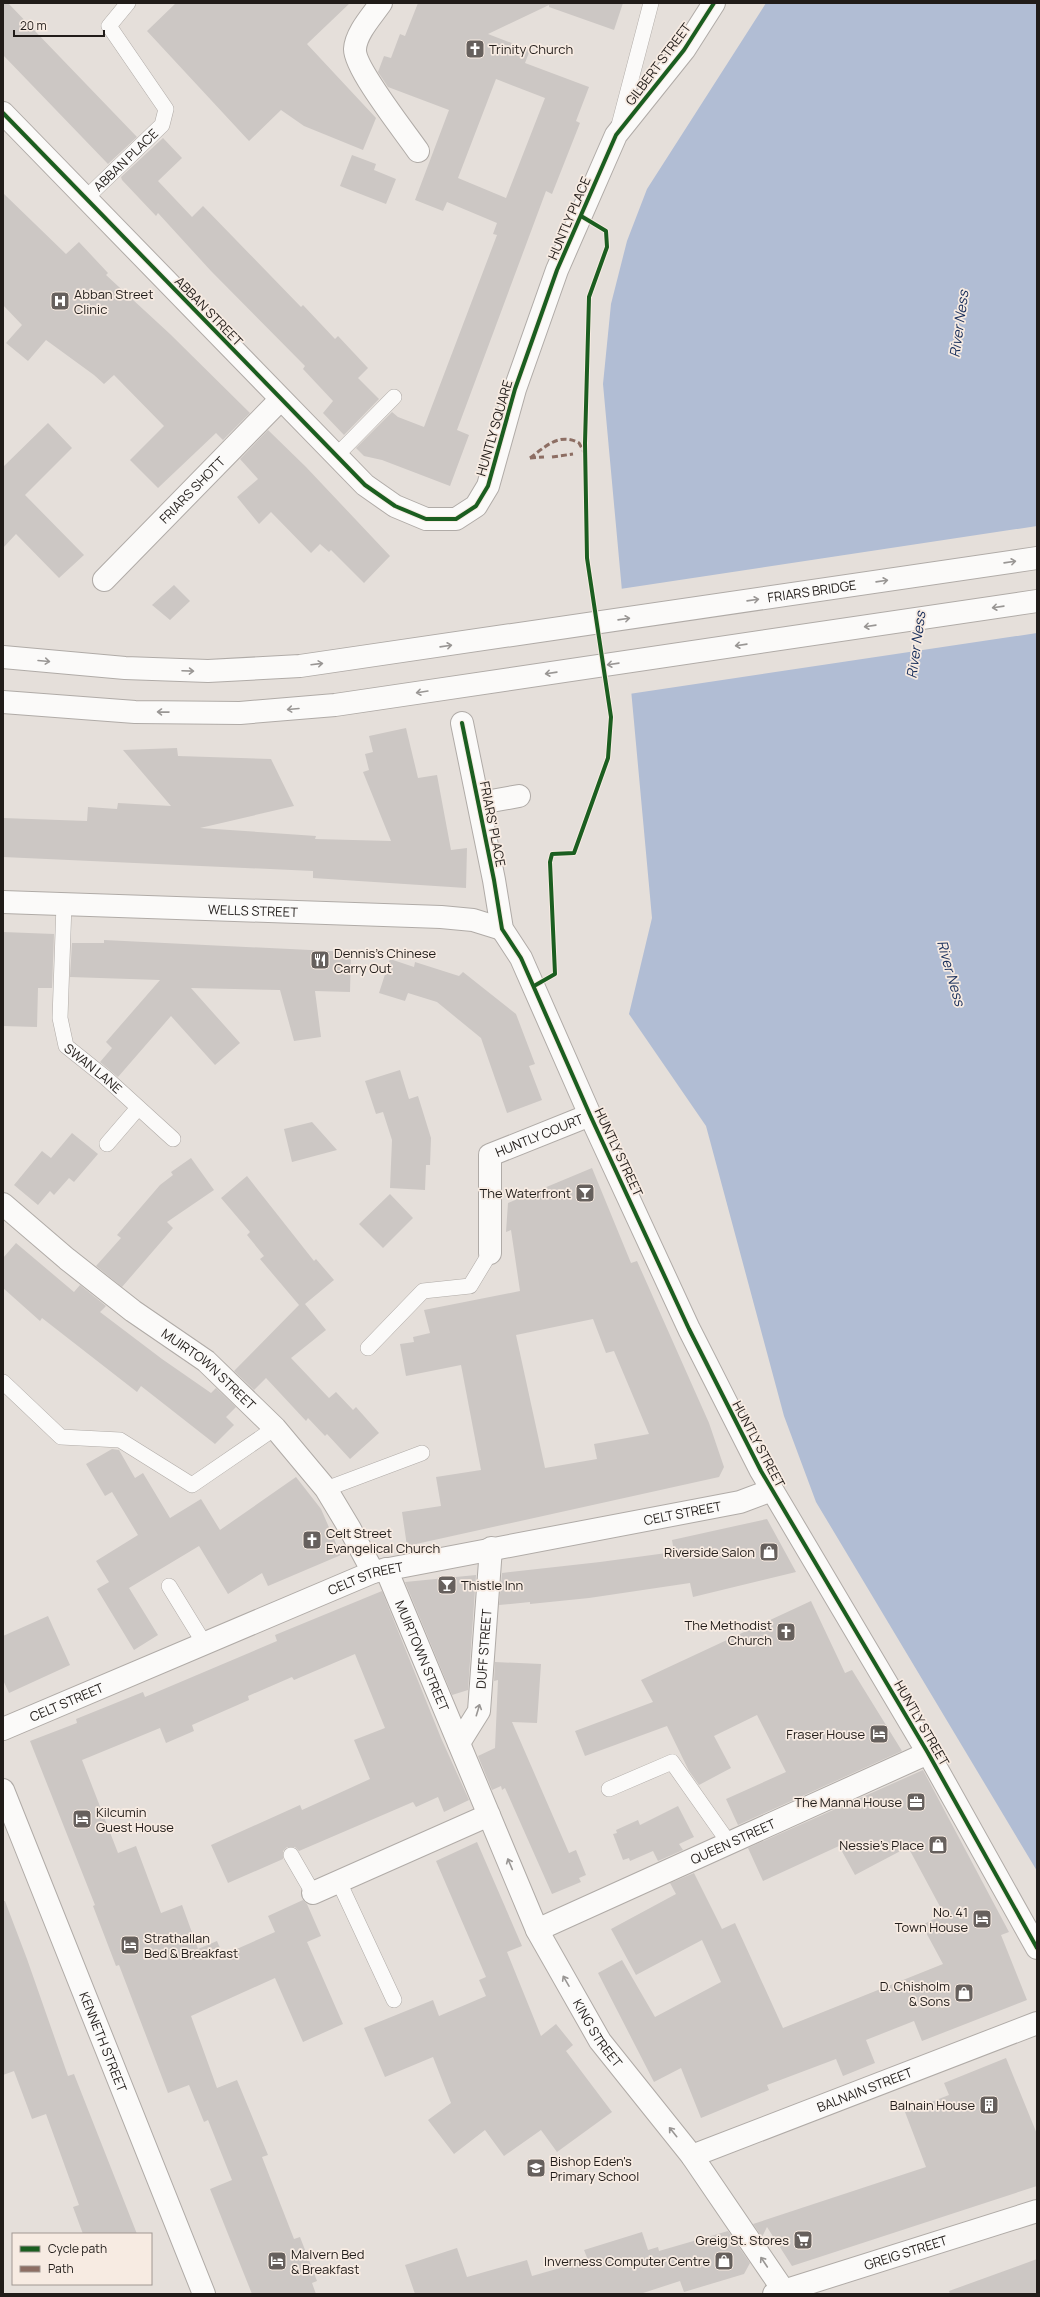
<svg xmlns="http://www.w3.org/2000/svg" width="1040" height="2297" viewBox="0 0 1040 2297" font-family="Manrope,sans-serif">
	<rect width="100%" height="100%" fill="#e5dfda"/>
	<path fill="#b1bdd4" d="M766,3H1037V1871L816,1502L784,1416L706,1126L629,1014L652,918L603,384L611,304L627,241L647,189Z"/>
	<path fill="#e5dfda" d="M1037,526V633L629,694L620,589Z"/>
	<path fill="#ccc7c4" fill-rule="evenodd" d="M3,3H8L137,137L108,164L3,55Z
		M176,3H350L307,44L376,118L363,150L304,126L281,110L249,141L147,31Z
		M418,3H623L614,30L549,7V5L488,34L530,50L525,63L589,87L576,121L580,123L552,194L546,191L457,430L469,435L450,486L382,460L364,456L356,448L392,412L398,417L424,427L497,235L493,234L497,223L447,202L443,211L415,200L449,110L388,87L378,72L384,56L391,58L400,34L405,36ZM496,79L545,98L506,198L458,178Z
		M163,138L182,158L158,181L192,217L203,206L301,307L303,305L335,339L338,336L368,368L358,378L379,399L344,435L323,413L333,401L303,369L305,366L211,271L158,213L156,216L122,180L121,177Z
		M352,155L376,164L374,170L396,179L386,204L340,186Z
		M3,193L66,254L79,242L108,273L106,275L170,334L250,413L223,440L216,433L158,488L130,460L164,426L114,375L104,384L94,375L46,340L28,361L6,343L22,325L3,305Z
		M48,423L72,448L25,495L84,555L59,578L16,534L3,548V467Z
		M268,430L306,467L390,556L364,583L331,550L329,552L320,544L311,553L271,512L259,524L237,497L258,479L240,459Z
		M174,585L190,601L170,620L152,605Z
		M406,728L418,778L437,775L451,850L467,848L466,888L313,878V871L3,857V818L87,821L88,807L117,809L118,803L171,806L123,750L177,748L178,756L271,759L294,806L200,828L316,836L315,839L391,841L363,772L369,770L365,754L373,752L369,736Z
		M3,932L54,934L52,988H38L37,1027L3,1026Z
		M104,940L351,952L350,992L315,991L321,1037L294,1041L280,990L191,988L240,1043L215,1065L171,1016L118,1077L100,1062L112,1048L106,1042L160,980L70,977L72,943H104Z
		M390,959L414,967L415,962L459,976L463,972L516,1014L535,1064L529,1066L542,1100L507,1113L481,1038L437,1002L408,993L405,1001L379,993Z
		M400,1070L409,1099L418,1096L431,1138L430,1165H426L425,1190L390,1188L392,1140L383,1112L376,1114L365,1081Z
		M312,1122L337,1150L292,1162L284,1129Z
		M72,1133L98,1154L74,1182L69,1178L54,1195L50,1191L38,1205L14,1185L42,1151L51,1158Z
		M191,1158L214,1190L167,1222L173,1228L122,1287L96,1266L121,1238L117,1235L160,1185L173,1175L171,1172Z
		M592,1168L631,1263L637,1261L709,1423L724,1467L719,1477L407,1546L402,1512L441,1506L436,1477L481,1470L461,1365L406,1376L400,1344L414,1342L413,1337L430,1333L424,1310L520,1291L511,1230L506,1232L508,1203ZM593,1319L606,1353L614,1351L649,1434L594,1444L597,1459L545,1468L516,1335Z
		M247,1176L314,1261L316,1259L334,1280L305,1304L326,1330L291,1358L329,1398L336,1392L353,1410L356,1407L379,1433L350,1459L327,1434L325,1436L308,1418L306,1421L266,1378L254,1390L234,1371L299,1305L260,1259L264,1256L247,1235L250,1232L221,1198Z
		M390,1194L413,1218L383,1248L359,1224Z
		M16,1243L74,1292L80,1285L106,1306L100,1312L162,1359L211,1393L216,1388L236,1407L226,1417L234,1425L215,1444L141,1386L137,1392L42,1318L40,1321L3,1288V1258Z
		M112,1449L119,1450L135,1478L143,1473L170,1518L201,1499L220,1530L296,1477L321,1509L341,1555L268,1586L262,1573L228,1594L199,1546L129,1588L158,1635L134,1650L97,1589L109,1582L96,1561L138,1535L112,1492L105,1496L86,1464Z
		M767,1519L796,1572L693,1597L690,1583L589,1598L530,1604V1602L499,1605L502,1573L600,1562L674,1552L672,1540Z
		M476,1575L468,1690L452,1695L405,1582Z
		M382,1591L441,1738L469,1800L444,1812L438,1797L416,1807L413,1802L299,1851L295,1847H287L283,1851V1859L228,1883L211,1845L300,1805L302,1810L370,1779L354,1740L385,1728L355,1654L294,1680L292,1677L248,1696L249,1700L192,1725L194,1731L166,1743L160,1728L82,1760L118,1853L136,1846L161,1913L182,1905L198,1949L217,1941L223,1955L275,1932L268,1916L303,1900L307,1904L321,1936L307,1942L343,2024L303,2042L275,1978L191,2016L217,2088L237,2080L268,2155L262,2157L294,2239L300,2237L317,2281L312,2283L316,2294H252L210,2189L232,2180L208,2120L204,2122L189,2085L168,2093L119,1965L116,1966L93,1906L95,1905L30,1741L77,1723L76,1719L143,1692L145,1697L277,1641L275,1635Z
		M811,1601L845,1673L852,1670L902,1751L738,1825L726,1799L786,1772L757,1715L714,1736L731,1768L699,1785L689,1771L667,1726L585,1756L575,1731L653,1702L641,1680Z
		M48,1616L70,1665L9,1693L3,1680V1636Z
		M495,1662L541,1664L537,1723L512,1722L569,1853L576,1850L586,1875L579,1878L581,1882L552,1894L505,1788L502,1790L501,1786L492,1790L478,1756L495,1748L498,1680L494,1681Z
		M923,1770L1009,1932L1001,1935L1027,2000L922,2041L914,2021L866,2040L875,2063L843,2076L836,2059L767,2085L769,2090L701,2118L681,2068L654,2082L598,1973L622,1960L655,2017L721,1982L702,1940L636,1975L611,1929L676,1894L670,1883L694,1873L722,1929L735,1923L783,2028L943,1964L922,1925L944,1914L908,1847L855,1875L839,1846L763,1881L748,1848Z
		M678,1806L694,1837L679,1844L683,1850L658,1861L653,1851L630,1861L629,1858L623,1860L613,1834L617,1833L616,1830L638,1820L640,1825Z
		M477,1842L522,1946L507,1952L541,2036L556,2024L573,2045L566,2051L612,2112L557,2152L541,2130L504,2156L485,2130L454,2154L428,2120L451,2103L433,2057L385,2077L364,2028L433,2000L439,2016L486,1996L479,1980L486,1977L436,1861Z
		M3,1901H5L27,1959L68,2076L74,2074L137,2234H83L73,2207L79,2205L46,2114L32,2119L14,2071L3,2075Z
		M1006,2058L1037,2134V2186L792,2266L767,2227L762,2237L753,2224L926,2167L905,2112L949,2095L944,2083Z
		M728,2231L750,2263L744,2274L684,2292L680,2281L640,2294H415L405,2265L457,2248L467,2277L527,2260L532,2276L588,2260L584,2250L642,2232L648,2250L658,2247L659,2251Z
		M1037,2259V2294H950L949,2291Z"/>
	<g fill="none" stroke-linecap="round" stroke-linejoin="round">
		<defs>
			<g id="lane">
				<path d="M618,129L651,3"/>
				<path id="s1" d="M86,198L162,125L166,109L109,26L128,3"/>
				<path d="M336,456L394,397"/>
				<path id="s2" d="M64,904L60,1018L66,1046L106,1078L173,1139"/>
				<path d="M107,1144L138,1108"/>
				<path d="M368,1348L423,1291L470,1286L490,1253"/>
				<path d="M3,1382L61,1437L120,1440L192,1485L275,1428"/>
				<path d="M326,1489L422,1453"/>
				<path d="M169,1586L204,1643"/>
				<path d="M609,1789L672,1762L729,1843"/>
				<path d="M291,1855L313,1893"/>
				<path d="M339,1882L394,2000"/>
			</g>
			<g id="street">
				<path d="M381,3C372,16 356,33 355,49C354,68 405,132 418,151"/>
				<path d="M3,113L365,485L395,506L426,519H456L476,506L488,486L515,389L557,270L616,135L684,50L714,3"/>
				<path id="s3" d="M104,580L280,400"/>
				<path d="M462,723L494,880L502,929L521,958L590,1115L689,1329L761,1471L928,1753L1037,1948"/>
				<path d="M480,803L519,796"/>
				<path id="s4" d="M3,902L441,917L473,920L502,929"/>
				<path id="s5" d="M3,1204L67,1259L133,1311L206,1361L275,1428L326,1489L350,1529L373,1572"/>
				<path id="s6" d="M490,1253V1155L590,1115"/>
				<path id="s7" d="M386,1569L537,1930L600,2041L692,2156L786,2294"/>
				<path id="s8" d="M3,1729L373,1572L740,1502L772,1490"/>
				<path id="s9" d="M459,1743L479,1711L491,1548"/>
				<path d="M313,1893L489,1815"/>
				<path id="s10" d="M537,1930L928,1753"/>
				<path id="s11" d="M692,2156L1037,2023"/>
				<path id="s12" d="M774,2294L1037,2211"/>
			</g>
			<g id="highway">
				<path id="s13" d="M3,657L125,668L208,671L300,666L1037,558"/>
				<path d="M3,702L135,712L240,713L335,705L1037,601"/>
				<path id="s14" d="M3,1790L204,2294"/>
			</g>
		</defs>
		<use href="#lane" stroke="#b0aba7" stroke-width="16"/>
		<use href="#street" stroke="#b0aba7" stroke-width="24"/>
		<use href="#highway" stroke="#b0aba7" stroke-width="24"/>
		<use href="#lane" stroke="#fbfaf9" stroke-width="15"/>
		<use href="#street" stroke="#fbfaf9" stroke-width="22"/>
		<use href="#highway" stroke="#fbfaf9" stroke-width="22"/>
		<path stroke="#8d6e63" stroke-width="3" stroke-dasharray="6 3" stroke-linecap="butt" d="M552,457L573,454
			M530,458C545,447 559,432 579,443L584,452
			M530,458L544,457"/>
		<defs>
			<path id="cycleway" d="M3,113L365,485L395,506L426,519H456L476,506L488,486L515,389L557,270L616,135L684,50L714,3
				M462,723L494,880L502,929L521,958L590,1115L689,1329L761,1471L928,1753L1037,1948
				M534,986L555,974L550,862L552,854L574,853L608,758L611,717L587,558L585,443L589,297L607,247L606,231L581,216"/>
		</defs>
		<use href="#cycleway" stroke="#f7ebe2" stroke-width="6"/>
		<use href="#cycleway" stroke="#1b5e20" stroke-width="4"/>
	</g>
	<defs><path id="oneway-shaft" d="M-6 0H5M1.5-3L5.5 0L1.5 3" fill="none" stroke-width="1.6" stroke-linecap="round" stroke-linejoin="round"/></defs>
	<g stroke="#999694">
		<use href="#oneway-shaft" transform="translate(1010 562) rotate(-8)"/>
		<use href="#oneway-shaft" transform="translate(882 581) rotate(-8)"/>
		<use href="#oneway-shaft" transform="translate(753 600) rotate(-8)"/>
		<use href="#oneway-shaft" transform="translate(998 607) rotate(172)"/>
		<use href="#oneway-shaft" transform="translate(624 619) rotate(-8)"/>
		<use href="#oneway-shaft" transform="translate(870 626) rotate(172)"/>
		<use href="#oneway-shaft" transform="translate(741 645) rotate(172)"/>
		<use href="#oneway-shaft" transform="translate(446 646) rotate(-8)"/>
		<use href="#oneway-shaft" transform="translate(44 661) rotate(5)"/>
		<use href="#oneway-shaft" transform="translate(317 664) rotate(-7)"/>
		<use href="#oneway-shaft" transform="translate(613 664) rotate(172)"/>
		<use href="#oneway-shaft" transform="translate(188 671) rotate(2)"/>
		<use href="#oneway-shaft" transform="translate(551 673) rotate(172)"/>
		<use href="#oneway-shaft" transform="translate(422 692) rotate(171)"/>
		<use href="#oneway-shaft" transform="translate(293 709) rotate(175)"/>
		<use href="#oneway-shaft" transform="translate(163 712) rotate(-179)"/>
		<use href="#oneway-shaft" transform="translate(478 1710) rotate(-73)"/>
		<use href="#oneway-shaft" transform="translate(510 1864) rotate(-113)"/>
		<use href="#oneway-shaft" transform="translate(566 1981) rotate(-120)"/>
		<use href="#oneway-shaft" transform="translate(673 2132) rotate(-129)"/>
		<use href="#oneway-shaft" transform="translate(764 2262) rotate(-124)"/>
	</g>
	<defs>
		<symbol id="church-square" viewBox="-11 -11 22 22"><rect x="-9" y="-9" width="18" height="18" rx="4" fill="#66605d" stroke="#f7ebe2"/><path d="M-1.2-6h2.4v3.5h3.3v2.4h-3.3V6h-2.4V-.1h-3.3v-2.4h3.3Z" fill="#fff"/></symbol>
		<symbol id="hospital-square" viewBox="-11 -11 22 22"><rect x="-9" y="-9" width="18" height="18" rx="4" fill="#66605d" stroke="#f7ebe2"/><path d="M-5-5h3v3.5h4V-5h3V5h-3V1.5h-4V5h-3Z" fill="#fff"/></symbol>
		<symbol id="restaurant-square" viewBox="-11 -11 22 22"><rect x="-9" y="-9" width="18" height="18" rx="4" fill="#66605d" stroke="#f7ebe2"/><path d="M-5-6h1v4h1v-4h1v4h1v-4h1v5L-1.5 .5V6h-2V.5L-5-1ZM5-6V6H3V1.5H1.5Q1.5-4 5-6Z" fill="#fff"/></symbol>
		<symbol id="bar-square" viewBox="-11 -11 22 22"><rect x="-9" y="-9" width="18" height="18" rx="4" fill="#66605d" stroke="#f7ebe2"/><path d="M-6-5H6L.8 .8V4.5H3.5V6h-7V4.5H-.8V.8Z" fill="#fff"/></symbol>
		<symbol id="shop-square" viewBox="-11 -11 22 22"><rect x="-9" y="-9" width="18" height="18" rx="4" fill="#66605d" stroke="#f7ebe2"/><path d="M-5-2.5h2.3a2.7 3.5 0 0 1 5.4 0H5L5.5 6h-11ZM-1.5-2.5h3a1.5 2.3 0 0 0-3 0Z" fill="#fff"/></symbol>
		<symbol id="hotel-square" viewBox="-11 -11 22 22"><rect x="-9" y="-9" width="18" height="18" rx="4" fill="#66605d" stroke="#f7ebe2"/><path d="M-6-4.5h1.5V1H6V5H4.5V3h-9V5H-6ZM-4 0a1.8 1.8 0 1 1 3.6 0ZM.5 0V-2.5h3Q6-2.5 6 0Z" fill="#fff"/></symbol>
		<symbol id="office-square" viewBox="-11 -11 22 22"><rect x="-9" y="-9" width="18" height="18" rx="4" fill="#66605d" stroke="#f7ebe2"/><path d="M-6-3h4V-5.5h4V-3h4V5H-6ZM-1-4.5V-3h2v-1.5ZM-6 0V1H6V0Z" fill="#fff"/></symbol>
		<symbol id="building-square" viewBox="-11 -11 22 22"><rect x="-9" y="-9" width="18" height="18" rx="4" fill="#66605d" stroke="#f7ebe2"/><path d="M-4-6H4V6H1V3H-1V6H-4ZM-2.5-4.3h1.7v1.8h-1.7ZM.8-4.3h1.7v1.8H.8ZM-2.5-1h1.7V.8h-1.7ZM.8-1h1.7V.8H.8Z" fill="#fff"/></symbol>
		<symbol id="school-square" viewBox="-11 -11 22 22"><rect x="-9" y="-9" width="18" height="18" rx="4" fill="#66605d" stroke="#f7ebe2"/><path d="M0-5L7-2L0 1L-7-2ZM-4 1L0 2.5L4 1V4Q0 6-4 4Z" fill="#fff"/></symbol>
		<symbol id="supermarket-square" viewBox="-11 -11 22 22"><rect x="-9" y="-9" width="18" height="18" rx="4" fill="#66605d" stroke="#f7ebe2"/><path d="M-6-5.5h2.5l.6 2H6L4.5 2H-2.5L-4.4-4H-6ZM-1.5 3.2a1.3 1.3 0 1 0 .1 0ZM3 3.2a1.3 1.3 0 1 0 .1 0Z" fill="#fff"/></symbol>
	</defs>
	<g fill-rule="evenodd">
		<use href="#church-square" x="464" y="38" width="22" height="22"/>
		<use href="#hospital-square" x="49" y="290" width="22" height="22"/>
		<use href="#restaurant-square" x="309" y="949" width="22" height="22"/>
		<use href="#bar-square" x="574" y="1182" width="22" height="22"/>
		<use href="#church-square" x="301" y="1529" width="22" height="22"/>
		<use href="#shop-square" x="758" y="1541" width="22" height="22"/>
		<use href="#bar-square" x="436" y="1574" width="22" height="22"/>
		<use href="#church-square" x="775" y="1621" width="22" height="22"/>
		<use href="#hotel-square" x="868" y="1723" width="22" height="22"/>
		<use href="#office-square" x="905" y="1791" width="22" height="22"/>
		<use href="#hotel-square" x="71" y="1808" width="22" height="22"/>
		<use href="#shop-square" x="927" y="1834" width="22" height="22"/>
		<use href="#hotel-square" x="971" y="1908" width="22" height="22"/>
		<use href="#hotel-square" x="119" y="1934" width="22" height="22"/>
		<use href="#shop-square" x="953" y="1982" width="22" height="22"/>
		<use href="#building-square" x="978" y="2094" width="22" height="22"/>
		<use href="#school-square" x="525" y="2157" width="22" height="22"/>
		<use href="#supermarket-square" x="792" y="2229" width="22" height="22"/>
		<use href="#hotel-square" x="266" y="2250" width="22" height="22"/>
		<use href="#shop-square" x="713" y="2250" width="22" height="22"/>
	</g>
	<g text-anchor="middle" stroke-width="3.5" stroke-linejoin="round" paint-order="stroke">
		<g font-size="13" fill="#211c19" stroke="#f7ebe2" text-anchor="end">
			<text x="489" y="54" text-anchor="start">Trinity Church</text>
			<text x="74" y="299" text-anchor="start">Abban Street<tspan x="74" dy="15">Clinic</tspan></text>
			<text x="334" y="958" text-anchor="start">Dennis's Chinese<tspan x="334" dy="15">Carry Out</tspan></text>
			<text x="571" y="1198">The Waterfront</text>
			<text x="326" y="1538" text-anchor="start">Celt Street<tspan x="326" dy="15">Evangelical Church</tspan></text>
			<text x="755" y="1557">Riverside Salon</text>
			<text x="461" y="1590" text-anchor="start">Thistle Inn</text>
			<text x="772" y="1630">The Methodist<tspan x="772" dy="15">Church</tspan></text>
			<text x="865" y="1739">Fraser House</text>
			<text x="902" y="1807">The Manna House</text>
			<text x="96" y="1817" text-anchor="start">Kilcumin<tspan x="96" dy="15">Guest House</tspan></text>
			<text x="924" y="1850">Nessie's Place</text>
			<text x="968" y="1917">No. 41<tspan x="968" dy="15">Town House</tspan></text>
			<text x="144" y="1943" text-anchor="start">Strathallan<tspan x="144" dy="15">Bed &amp; Breakfast</tspan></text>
			<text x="950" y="1991">D. Chisholm<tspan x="950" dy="15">&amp; Sons</tspan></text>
			<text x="975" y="2110">Balnain House</text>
			<text x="550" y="2166" text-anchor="start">Bishop Eden's<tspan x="550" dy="15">Primary School</tspan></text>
			<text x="789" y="2245">Greig St. Stores</text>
			<text x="291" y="2259" text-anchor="start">Malvern Bed<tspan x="291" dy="15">&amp; Breakfast</tspan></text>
			<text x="710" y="2266">Inverness Computer Centre</text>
		</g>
		<g font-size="13" fill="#211c19" stroke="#f7ebe2">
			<text transform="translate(658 64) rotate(-53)" y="5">GILBERT STREET</text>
			<text dy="5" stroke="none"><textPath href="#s1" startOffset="55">ABBAN PLACE</textPath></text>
			<text transform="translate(569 218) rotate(-67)" y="5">HUNTLY PLACE</text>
			<text transform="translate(209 311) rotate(46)" y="5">ABBAN STREET</text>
			<text transform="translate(494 428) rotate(-74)" y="5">HUNTLY SQUARE</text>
			<text dy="5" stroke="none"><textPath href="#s3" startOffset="126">FRIARS SHOTT</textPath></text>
			<text dy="5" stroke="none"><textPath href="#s13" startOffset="815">FRIARS BRIDGE</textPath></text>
			<text transform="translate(493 824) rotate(79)" y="5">FRIARS' PLACE</text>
			<text dy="5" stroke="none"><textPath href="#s4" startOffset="250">WELLS STREET</textPath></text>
			<text dy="5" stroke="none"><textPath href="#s2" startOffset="178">SWAN LANE</textPath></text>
			<text dy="5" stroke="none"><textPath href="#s6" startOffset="151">HUNTLY COURT</textPath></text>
			<text transform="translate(619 1152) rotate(65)" y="5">HUNTLY STREET</text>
			<text dy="5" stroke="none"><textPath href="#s5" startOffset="264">MUIRTOWN STREET</textPath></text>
			<text transform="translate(759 1444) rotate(62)" y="5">HUNTLY STREET</text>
			<text dy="5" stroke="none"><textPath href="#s8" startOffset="717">CELT STREET</textPath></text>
			<text dy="5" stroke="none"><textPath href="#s8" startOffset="393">CELT STREET</textPath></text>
			<text dy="5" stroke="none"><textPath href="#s9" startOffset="100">DUFF STREET</textPath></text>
			<text dy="5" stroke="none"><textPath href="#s7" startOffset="94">MUIRTOWN STREET</textPath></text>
			<text dy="5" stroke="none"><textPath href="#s8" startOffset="69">CELT STREET</textPath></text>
			<text transform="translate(922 1723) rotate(60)" y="5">HUNTLY STREET</text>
			<text dy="5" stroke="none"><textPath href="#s10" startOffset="215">QUEEN STREET</textPath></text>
			<text dy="5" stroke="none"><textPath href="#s7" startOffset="511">KING STREET</textPath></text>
			<text dy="5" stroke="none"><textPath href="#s14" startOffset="271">KENNETH STREET</textPath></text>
			<text dy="5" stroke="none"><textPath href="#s11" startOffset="185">BALNAIN STREET</textPath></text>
			<text dy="5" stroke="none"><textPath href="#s12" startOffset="138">GREIG STREET</textPath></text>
		</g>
		<g font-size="14" font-style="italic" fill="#172d5a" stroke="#f7ebe2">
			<text transform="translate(959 324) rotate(-82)" y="5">River Ness</text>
			<text transform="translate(916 645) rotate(-82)" y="5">River Ness</text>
			<text transform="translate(951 973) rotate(74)" y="5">River Ness</text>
		</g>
	</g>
	<rect width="1040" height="2297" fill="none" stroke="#211c19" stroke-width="8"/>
	<rect x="12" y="2233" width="140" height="52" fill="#f7ebe2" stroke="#a19892"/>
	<rect x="20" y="2246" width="20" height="6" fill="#1b5e20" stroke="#a19892"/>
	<text x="48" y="2253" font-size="12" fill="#211c19">Cycle path</text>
	<rect x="20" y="2266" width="20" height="6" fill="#8d6e63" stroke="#a19892"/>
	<text x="48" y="2273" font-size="12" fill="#211c19">Path</text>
	<path d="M14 30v6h90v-6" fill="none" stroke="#211c19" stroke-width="2"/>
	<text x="20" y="30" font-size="12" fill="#211c19" stroke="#f7ebe2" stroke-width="3" paint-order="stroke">20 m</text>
</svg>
